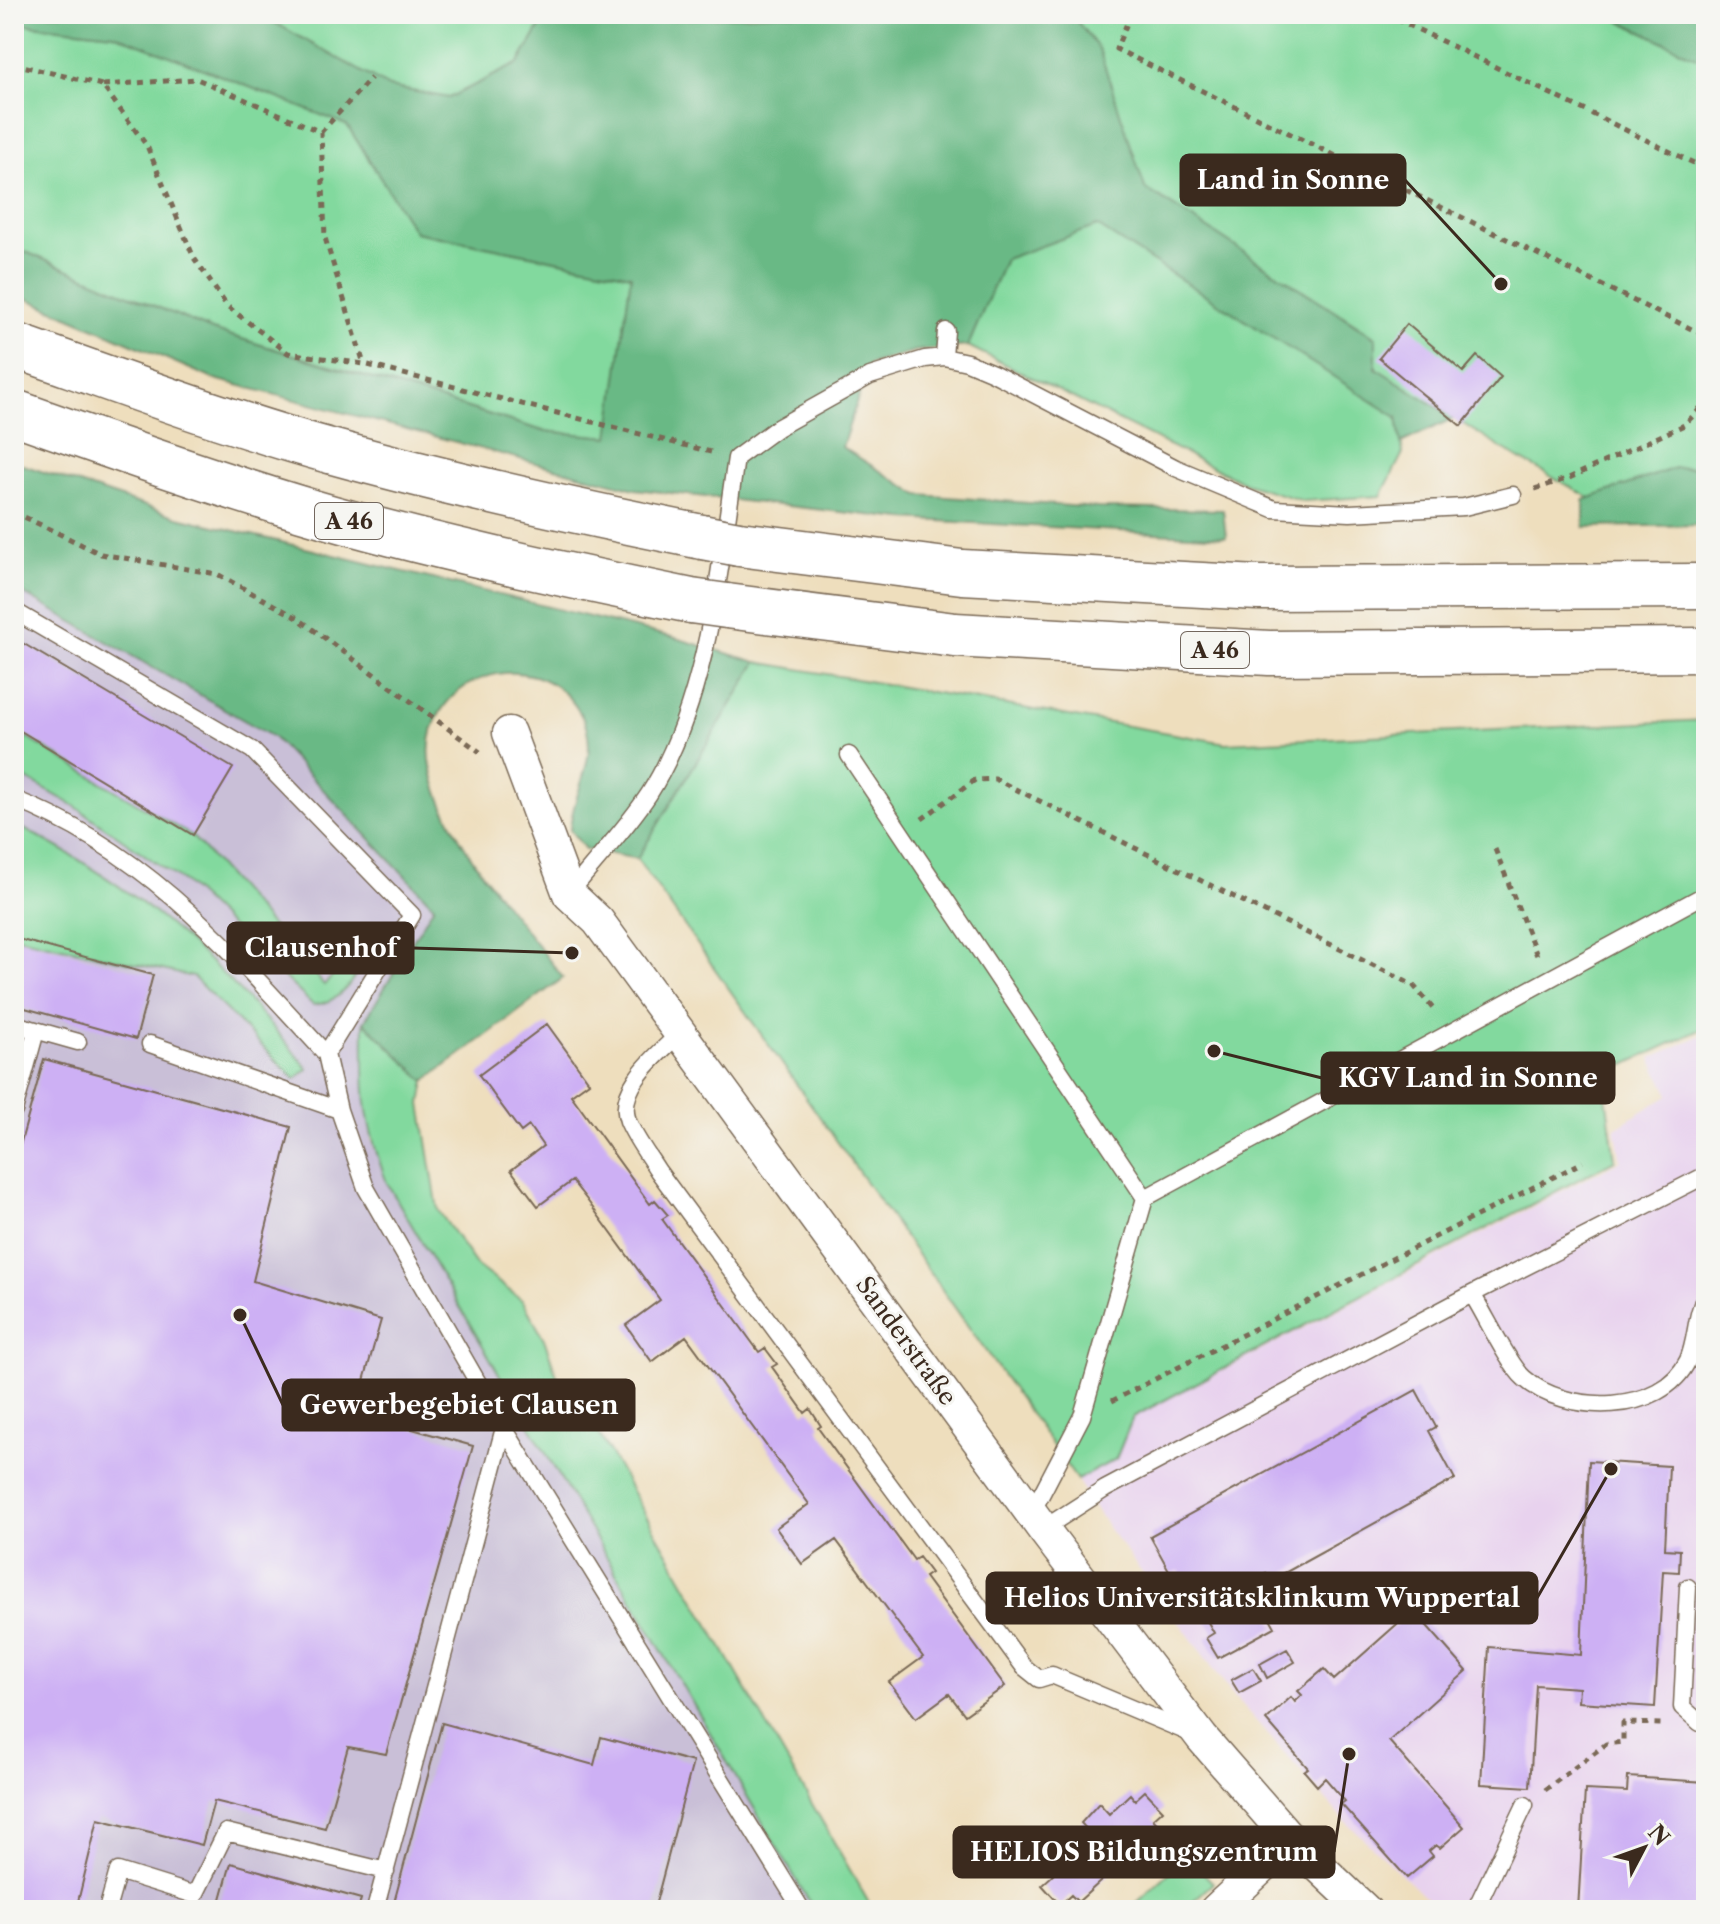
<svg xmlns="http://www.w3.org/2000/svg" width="1720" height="1924" viewBox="0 0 1720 1924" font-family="'Libre Caslon Text',serif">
	<rect width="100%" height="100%" fill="#f6f6f2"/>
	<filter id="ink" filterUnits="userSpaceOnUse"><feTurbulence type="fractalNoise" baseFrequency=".0125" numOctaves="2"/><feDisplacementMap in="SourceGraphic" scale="16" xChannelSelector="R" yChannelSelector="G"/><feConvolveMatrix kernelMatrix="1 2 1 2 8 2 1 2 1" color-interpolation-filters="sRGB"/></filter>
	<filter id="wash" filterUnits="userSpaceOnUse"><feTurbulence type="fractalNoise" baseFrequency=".006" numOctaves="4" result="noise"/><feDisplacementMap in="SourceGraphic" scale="32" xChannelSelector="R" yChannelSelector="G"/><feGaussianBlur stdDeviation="1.8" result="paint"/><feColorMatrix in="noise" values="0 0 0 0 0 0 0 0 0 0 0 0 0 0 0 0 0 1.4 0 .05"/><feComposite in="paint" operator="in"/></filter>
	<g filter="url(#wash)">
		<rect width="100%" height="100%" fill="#eedebd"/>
		<path fill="#e8d2ee" d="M1706,1033V1910H1439L1344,1820L1234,1696L1107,1526L1077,1480L1116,1458L1133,1418L1621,1160L1615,1128L1669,1095L1651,1058Z"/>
		<path fill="#c9bfd7" d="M14,588L273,737L435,906L364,1023L371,1139L387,1183L814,1910H14Z"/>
		<path fill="#82d99e" stroke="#5e825e" stroke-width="2" d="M259,14H552L544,20L519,63L449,98L389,87Z
			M1071,14H1606L1706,62V467L1675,468L1590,498L1504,450L1376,368V337L1139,185L1099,49Z
			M14,23L114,34L347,125L415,232L631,275L610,437L543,431L212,330L14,247Z
			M1097,226L1397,417L1403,453L1381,496L1303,501L1245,483L968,346L1005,259Z
			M757,662L1226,743L1706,720V1027L1603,1075L1615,1160L1133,1417L1116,1459L1077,1480L637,859Z
			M14,730L192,836L324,985L378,930C362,961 351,1002 313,1005L185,883L73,805L14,772Z
			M14,824C136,884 223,964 308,1069L295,1079L193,977L14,936Z
			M364,1022L425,1081L421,1104L438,1210L477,1266L523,1301L544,1339L557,1376L590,1418L873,1910H814L387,1183C363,1119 363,1090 364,1022Z
			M1184,1859L1197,1866L1213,1883L1183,1910H1129Z"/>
		<path fill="#69b985" stroke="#527252" stroke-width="2" d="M14,14H259L389,87L449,98L519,63L544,20L552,14H614L647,21L777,14H1071L1099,49L1145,188L1376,338V368L1454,418L1401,443L1397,417L1097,226L1005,259L968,346L915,351L869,364L842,447L919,495L1098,508L1223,510L1226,537L903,519L635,489L211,378L14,293V247L212,330L543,431L609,437L631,275L415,232L347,125L114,34L14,23Z
			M1606,14H1706V62Z
			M14,462L178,517L672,637L757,662L637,859L585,849L570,830C572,790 604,753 580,713C534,635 415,680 431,767C446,843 517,916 563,978L425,1081L364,1022L434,906L273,737L14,588Z
			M1706,467V525L1584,527V500L1675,468Z"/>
		<g id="blocks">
			<path fill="#cdb0f4" d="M1407,324L1463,372L1477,356L1501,377L1461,426L1379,358Z
				M14,638L233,768L193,835L14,727Z
				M14,938L153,975L136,1039L14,1005Z
				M547,1024L589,1082L571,1095L650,1204L655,1200L668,1215L662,1219L759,1352L765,1348L777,1364L772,1367L805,1413L810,1409L821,1426L818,1428L914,1560L919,1557L931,1573L925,1577L1005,1686L965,1715L949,1694L916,1718L889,1682L923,1657L836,1540L802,1564L776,1528L809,1504L686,1336L652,1362L626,1325L660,1300L587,1200L572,1181L538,1206L511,1170L543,1146L529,1126L521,1132L479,1075Z
				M44,1059L291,1127L253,1281L381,1320L355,1413L473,1446L386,1754L348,1747L325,1828L214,1801L202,1845L98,1819L76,1910H14V1167Z
				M1416,1390L1436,1427L1429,1431L1455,1479L1270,1581L1266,1573L1250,1582L1275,1627L1218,1658L1206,1638L1214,1633L1179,1570L1171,1574L1150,1536Z
				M1589,1461L1669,1466L1665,1549L1680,1550L1679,1572L1663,1571L1655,1707L1578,1702L1579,1688L1536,1685L1530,1787L1481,1784L1489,1647L1581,1655Z
				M1413,1610L1467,1671L1389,1741L1464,1827L1440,1848L1436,1845L1429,1851L1433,1856L1407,1878L1341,1804L1345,1801L1325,1778L1317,1786L1304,1771L1308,1768L1266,1720L1291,1697L1295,1702L1302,1695L1298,1691L1324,1669L1334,1680Z
				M1287,1649L1295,1662L1267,1678L1260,1664Z
				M1253,1668L1261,1681L1239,1693L1231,1680Z
				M442,1723L594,1765L601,1737L693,1762L654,1910H392Z
				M1628,1777L1706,1782V1910H1578L1585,1790L1627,1792Z
				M1145,1791L1163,1810L1153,1819L1160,1827L1078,1902L1071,1895L1060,1905L1042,1885L1053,1875L1048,1869L1089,1832L1081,1823L1099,1803L1109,1814L1130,1794L1135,1800Z
				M231,1863L361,1899L358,1910H218Z"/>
		</g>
	</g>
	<g filter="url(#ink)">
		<use href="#blocks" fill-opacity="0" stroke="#7a6956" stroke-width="2"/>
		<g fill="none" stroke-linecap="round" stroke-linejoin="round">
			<defs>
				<path id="lane" d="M944,357L946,331
					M14,611L252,750L412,915L326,1054L339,1110L366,1188L504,1428L802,1910
					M849,755L1145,1198L1082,1416L1031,1514
					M14,799C146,850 233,953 326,1054
					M569,894C595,861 626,829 649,794C708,702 720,564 736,458L777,428L870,376L925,359L944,357L967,362L993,373L1176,468L1274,509L1350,513L1464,507L1513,495
					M14,1024L78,1042
					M681,1032C661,1052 615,1087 628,1121C635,1138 648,1155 658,1171L1024,1667L1039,1679L1052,1675L1190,1733
					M150,1044L339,1110
					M14,1111L36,1031
					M1145,1198L1706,894
					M1472,1294C1485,1314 1508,1364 1524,1378C1565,1415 1662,1416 1688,1360C1697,1340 1695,1315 1706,1295
					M1043,1529L1105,1489L1472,1294L1706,1175
					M1688,1587L1682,1707L1700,1723H1706
					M107,1910L118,1871L195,1895L226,1832L386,1871
					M375,1910L504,1428
					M1475,1910L1525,1805"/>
				<path id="street" d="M509,733L569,894L598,921L1043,1529L1202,1738L1291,1840L1365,1910
					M1216,1910L1291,1840"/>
				<path id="highway" d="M14,345C119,382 223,421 330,451C453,485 577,512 702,537
					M14,412C109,446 205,480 302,509C430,547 561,574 691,601
					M739,544L962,572L1258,588L1706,586
					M727,606L955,635L1269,653L1706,650"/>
			</defs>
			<use href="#lane" stroke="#7a6956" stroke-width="19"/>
			<use href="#street" stroke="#7a6956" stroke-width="35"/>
			<use href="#highway" stroke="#7a6956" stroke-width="47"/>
			<path stroke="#7a6956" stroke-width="5" stroke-dasharray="6 6" stroke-linecap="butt" d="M1131,14L1116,49L1706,336
				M1386,14L1706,169
				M14,64L102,85L147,146L194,258L227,306L288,353L364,364L711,452
				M103,85L197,79L321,132L325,238L364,364
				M321,132L371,78
				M1535,489L1569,478L1684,425L1698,411L1706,396
				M14,512L101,554L217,574L296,617L480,752
				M922,819L975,780L995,779L1413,985L1435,1011
				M1495,849L1538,958
				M1112,1401L1583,1162
				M1545,1790L1606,1744L1623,1742V1723L1665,1724"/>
			<use href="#lane" stroke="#fff" stroke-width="16"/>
			<use href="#street" stroke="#fff" stroke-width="32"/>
			<use href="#highway" stroke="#fff" stroke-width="44"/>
			<defs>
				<path id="highway-bridge" d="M702,537L739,544
					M691,601L727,606"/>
			</defs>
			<use href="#highway-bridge" stroke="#7a6956" stroke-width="47" stroke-linecap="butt"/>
			<use href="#highway-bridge" stroke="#fff" stroke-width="44"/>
		</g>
	</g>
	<g text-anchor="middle" stroke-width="6" stroke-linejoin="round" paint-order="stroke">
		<g fill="#f6f6f2" stroke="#73675e" stroke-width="2">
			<rect x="315" y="503" width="68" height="36" rx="6"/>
			<rect x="1181" y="632" width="68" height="36" rx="6"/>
		</g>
		<g font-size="22" font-weight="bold" fill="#3b2a1e">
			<text x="349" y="529">A 46</text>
			<text x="1215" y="658">A 46</text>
		</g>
		<g font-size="24" fill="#3b2a1e" stroke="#f6f6f2">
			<text transform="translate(906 1341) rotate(54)" y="8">Sanderstraße</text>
		</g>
	</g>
	<path fill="none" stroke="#3b2a1e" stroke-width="3" d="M1501 284L1405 180M572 953L413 948M1214 1051L1322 1078M240 1315L283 1405M1611 1469L1537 1598M1349 1754L1334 1852"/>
	<g fill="#3b2a1e" stroke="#f6f6f2" stroke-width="3">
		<circle cx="1501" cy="284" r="8"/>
		<circle cx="572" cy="953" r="8"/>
		<circle cx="1214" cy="1051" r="8"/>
		<circle cx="240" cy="1315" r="8"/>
		<circle cx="1611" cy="1469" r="8"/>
		<circle cx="1349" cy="1754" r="8"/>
	</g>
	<g fill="#3b2a1e" stroke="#3b2a1e" stroke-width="3">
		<rect x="1181" y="155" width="224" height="50" rx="8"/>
		<rect x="228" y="923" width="185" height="50" rx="8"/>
		<rect x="1322" y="1053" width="292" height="50" rx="8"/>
		<rect x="283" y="1380" width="351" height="50" rx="8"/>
		<rect x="987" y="1573" width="550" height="50" rx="8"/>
		<rect x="954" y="1827" width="380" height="50" rx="8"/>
	</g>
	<g font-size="26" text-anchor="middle" font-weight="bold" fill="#fff">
		<text x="1293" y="189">Land in Sonne</text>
		<text x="321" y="957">Clausenhof</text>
		<text x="1468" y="1087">KGV Land in Sonne</text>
		<text x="459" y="1414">Gewerbegebiet Clausen</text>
		<text x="1262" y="1607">Helios Universitätsklinkum Wuppertal</text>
		<text x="1144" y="1861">HELIOS Bildungszentrum</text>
	</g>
	<rect width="1720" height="1924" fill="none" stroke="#f6f6f2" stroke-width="48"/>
	<g transform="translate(1644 1848) rotate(49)" stroke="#f6f6f2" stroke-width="6" paint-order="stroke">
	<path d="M0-6L14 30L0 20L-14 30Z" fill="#3b2a1e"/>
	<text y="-12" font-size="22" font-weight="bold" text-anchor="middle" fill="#3b2a1e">N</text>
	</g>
</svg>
